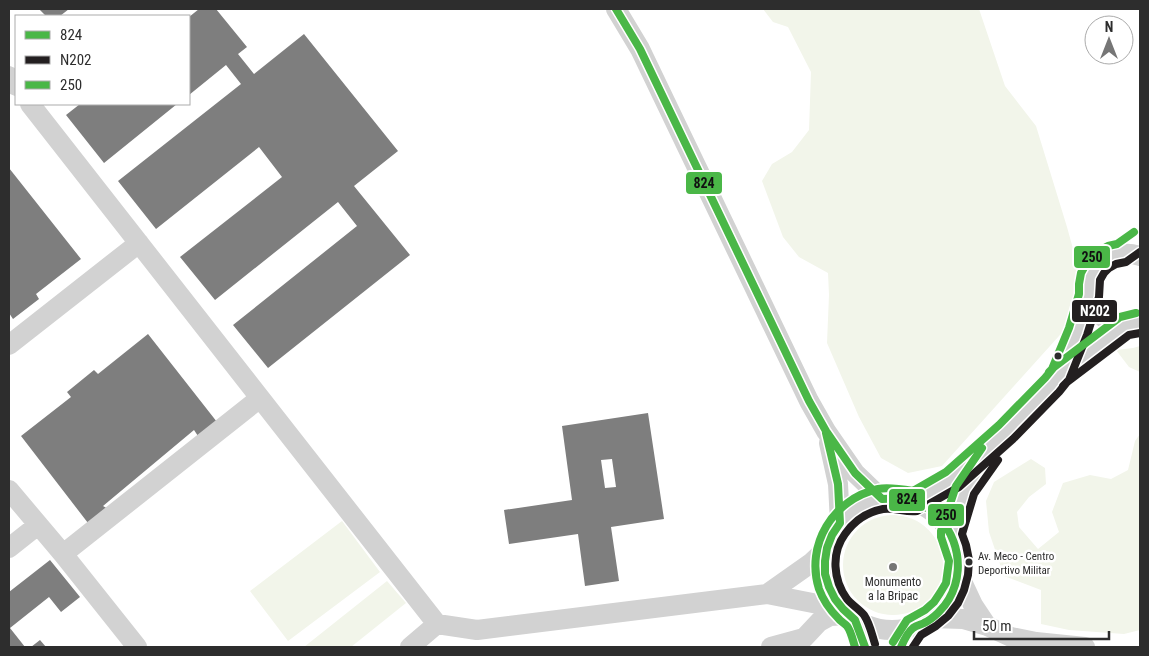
<svg xmlns="http://www.w3.org/2000/svg" width="1149" height="656" viewBox="0 0 1149 656" font-family="'Roboto Condensed',sans-serif">
	<rect width="100%" height="100%" fill="#fff"/>
	<path fill="#f2f5ea" d="M763,9H979L1005,86L1036,126L1067,227L1083,285L1068,326L942,466L908,473L881,458L859,417L827,343L829,295L828,273L799,257L783,237L762,181L772,164L792,152L809,130L811,72L788,27L773,22Z
		M1140,346V372L1129,367L1116,350L1133,348Z
		M1140,434V630L1124,634L1069,630L1041,624V590L1004,576L989,532L986,501L994,482L1031,459L1045,468L1046,484L1029,497L1017,512L1019,527L1038,549L1059,532L1052,512L1063,483L1090,475L1111,479L1128,470L1135,441Z
		M843 565a50 50 0 1 1 100 0a50 50 0 1 1-100 0Z
		M342,521L380,572L288,641L250,591Z
		M387,581L406,603L351,647H304Z"/>
	<path fill="#7e7e7e" fill-rule="evenodd" d="M39,9H69L60,16H46Z
		M199,9H216L247,47L238,54L254,74L304,34L398,151L354,186L410,255L268,368L233,325L357,226L338,202L215,300L180,257L282,177L259,147L156,229L118,181L241,84L226,65L189,95V17Z
		M80,104H177L104,163L66,115Z
		M9,168L81,259L36,294L39,299L13,319L9,313Z
		M148,334L217,422L198,436L194,430L103,506L108,509L88,523L21,436L71,397L67,392L94,370L98,374Z
		M648,413L664,519L611,527L619,581L585,586L578,534L509,544L504,510L572,500L562,426ZM612,459L616,487L605,488L601,460Z
		M50,560L80,597L61,612L49,597L10,628L25,647H9V592Z
		M40,640L46,647H31Z"/>
	<g fill="none" stroke-linecap="round" stroke-linejoin="round">
		<path stroke="#d2d2d2" stroke-width="20" d="M616,9L640,49L809,401L826,431L855,473L882,499
			M9,76L16,86
			M30,104L437,624L477,630L767,594L843,609
			M1140,256C1128,252 1118,252 1106,258C1068,280 1100,341 1140,322
			M9,345L139,243
			M1060,375L1078,331L1089,295
			M829,443L838,484L840,523
			M9,490L63,554L137,647
			M826 564a66 66 0 1 1 132 0a66 66 0 1 1-132 0Z
			M914,502L952,480L1006,432L1052,385L1060,375L1125,326
			M951,534L965,490L986,460
			M9,548L38,525
			M63,554L260,398
			M767,594L811,563L827,548
			M931,618L963,619L987,626L973,605L958,573
			M855,620L865,647
			M987,626L1011,637L1036,642L1085,647
			M410,647L437,624
			M771,647L804,638L819,622L830,616L849,615"/>
		<defs>
			<path id="bus-1" d="M616,9L640,49L809,401L826,431L855,473L882,499C892,498 903,498 913,501C952,514 970,563 949,599C944,608 933,619 924,623C920,625 917,625 913,628C908,632 904,640 901,647
				M826,433L838,484L840,523L832,535L827,548L825,561V574L829,587L835,599L843,609L855,620L865,647"/>
			<path id="bus-2" d="M1063,386L1069,380L1087,335L1099,297L1100,280L1104,273L1109,268L1116,264L1126,262L1140,252
				M875,644C872,635 870,624 864,615C859,609 852,605 847,599C833,580 831,553 845,534C854,521 867,512 883,509C895,507 906,513 917,511L959,487L1013,439L1059,392L1067,382L1129,335L1140,333
				M913,647L921,635L936,626L948,616L958,603L964,590L968,575L969,560L966,545L962,534L974,494L998,460"/>
			<path id="bus-3" d="M1049,372L1052,369L1069,328L1079,294V284L1081,273L1087,262L1097,252L1108,246L1117,244L1134,232
				M893,642L907,620L925,610L934,602L940,593L946,583L949,561L941,537V531L956,486L982,448
				M855,647C853,641 851,631 847,626C844,623 840,621 838,618C830,610 823,600 819,589C805,545 833,499 878,489C889,487 901,489 913,491L946,472L999,425L1045,378L1054,367L1120,317L1136,313"/>
		</defs>
		<use href="#bus-1" stroke="#fff" stroke-width="11"/>
		<use href="#bus-2" stroke="#fff" stroke-width="11"/>
		<use href="#bus-3" stroke="#fff" stroke-width="11"/>
		<use href="#bus-1" stroke="#4ab747" stroke-width="8"/>
		<use href="#bus-2" stroke="#231f20" stroke-width="8"/>
		<use href="#bus-3" stroke="#4ab747" stroke-width="8"/>
	</g>
	<g fill="#2d2d2d" stroke="#fff" stroke-width="2">
		<circle cx="1058" cy="356" r="4.5"/>
		<circle cx="969" cy="562" r="4.5"/>
	</g>
	<circle fill="#767676" stroke="#fff" stroke-width="2" cx="893" cy="567" r="5"/>
	<g text-anchor="middle" stroke-width="5" stroke-linejoin="round" paint-order="stroke">
		<g font-size="11" fill="#2d2d2d" stroke="#fff" text-anchor="start">
			<text x="978" y="560">Av. Meco - Centro<tspan x="978" dy="14">Deportivo Militar</tspan></text>
		</g>
		<g font-size="12" fill="#2d2d2d" stroke="#fff">
			<text x="893" y="586">Monumento<tspan x="893" dy="14">a la Bripac</tspan></text>
		</g>
	</g>
	<g stroke="#fff" stroke-width="2">
		<rect x="685" y="171" width="38" height="24" rx="5" fill="#4ab747"/>
		<rect x="1073" y="245" width="38" height="24" rx="5" fill="#4ab747"/>
		<rect x="1071" y="299" width="47" height="24" rx="5" fill="#231f20"/>
		<rect x="888" y="488" width="38" height="24" rx="5" fill="#4ab747"/>
		<rect x="927" y="503" width="38" height="24" rx="5" fill="#4ab747"/>
	</g>
	<g font-size="14" text-anchor="middle" font-weight="bold" fill="#fff">
		<text x="1095" y="316">N202</text>
	</g>
	<g font-size="14" text-anchor="middle" font-weight="bold" fill="#111">
		<text x="704" y="188">824</text>
		<text x="1092" y="262">250</text>
		<text x="907" y="504">824</text>
		<text x="946" y="520">250</text>
	</g>
	<rect width="1149" height="656" fill="none" stroke="#2d2d2d" stroke-width="20"/>
	<rect x="15" y="15" width="175" height="90" fill="#ffffff" stroke="#ababab"/>
	<rect x="25" y="31" width="25" height="8" fill="#4ab747" stroke="#ababab"/>
	<text x="60" y="40" font-size="15" fill="#2d2d2d">824</text>
	<rect x="25" y="56" width="25" height="8" fill="#231f20" stroke="#ababab"/>
	<text x="60" y="65" font-size="15" fill="#2d2d2d">N202</text>
	<rect x="25" y="81" width="25" height="8" fill="#4ab747" stroke="#ababab"/>
	<text x="60" y="90" font-size="15" fill="#2d2d2d">250</text>
	<g transform="translate(1109 40)"><circle r="24" fill="#ffffff" stroke="#ababab"/>
	<path d="M0-4L9 19L0 12L-9 19Z" fill="#767676"/>
	<text y="-8" font-size="14" font-weight="bold" text-anchor="middle" fill="#2d2d2d">N</text>
	</g>
	<path d="M974 631v8h135v-8" fill="none" stroke="#2d2d2d" stroke-width="2.5"/>
	<text x="982" y="631" font-size="15" fill="#2d2d2d" stroke="#ffffff" stroke-width="4" paint-order="stroke">50 m</text>
</svg>
